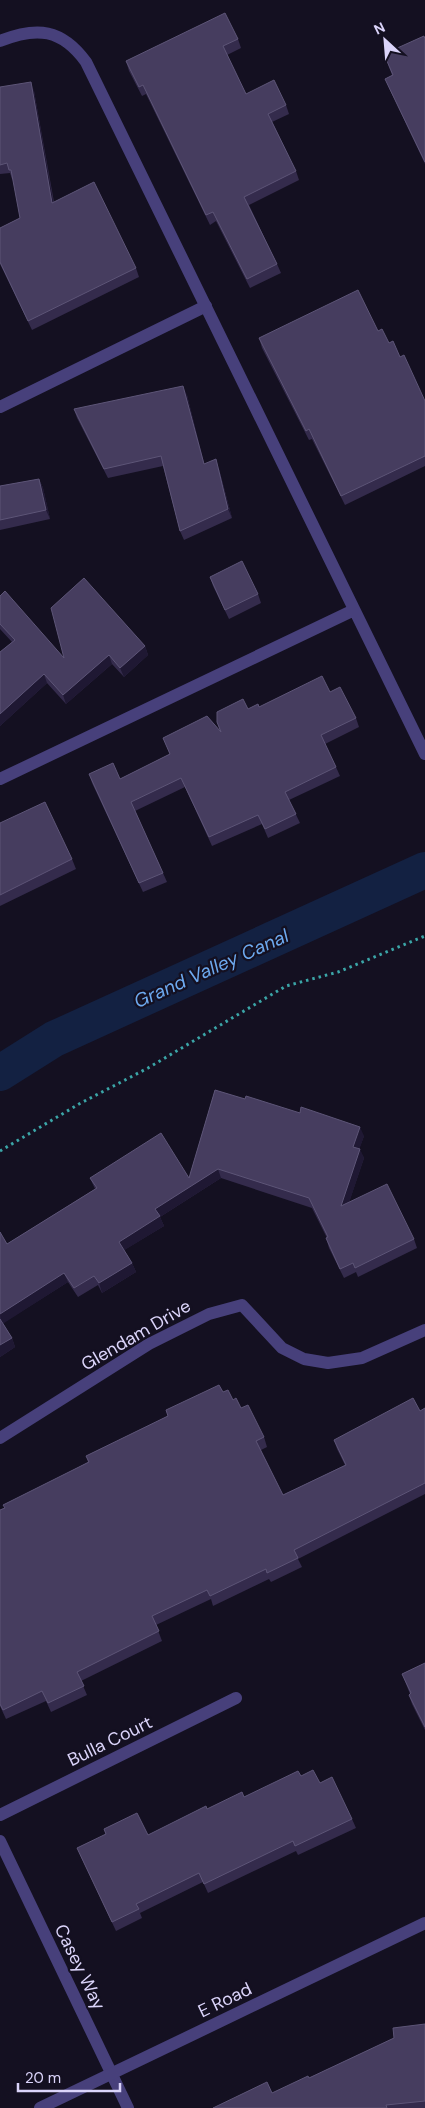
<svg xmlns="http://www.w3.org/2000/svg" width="425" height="2108" font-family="'DM Sans',sans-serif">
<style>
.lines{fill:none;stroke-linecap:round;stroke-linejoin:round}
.canal{stroke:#132142;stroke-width:36}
.path{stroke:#3ba5a7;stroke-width:3;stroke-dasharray:2.5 4;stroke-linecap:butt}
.service{stroke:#47407b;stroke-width:12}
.minor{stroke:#47407b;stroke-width:12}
.tertiary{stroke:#47407b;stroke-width:12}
.wall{fill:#342b4c}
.shaded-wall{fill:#1f1833}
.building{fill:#463d5f;stroke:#5d5577}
.labels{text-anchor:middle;stroke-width:4.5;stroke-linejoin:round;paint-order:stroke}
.street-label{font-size:18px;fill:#dbd4fa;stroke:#141021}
.water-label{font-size:19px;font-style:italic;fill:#6da9ef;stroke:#141021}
</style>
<rect width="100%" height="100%" fill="#141021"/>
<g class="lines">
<path class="canal" d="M0 1073 54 1039 425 870"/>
<path class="path" d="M0 1151 79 1104 148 1068 286 986 338 972 425 936"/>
<path class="service" d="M0 407 206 306"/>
<path class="minor" d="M0 41C37 26 62 29 86 62L425 754
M0 779 354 610
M0 1438 149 1344 209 1314 242 1305 282 1348 304 1359 328 1363 362 1358 425 1330
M0 1815 236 1698
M0 1841 128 2108"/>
<path class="tertiary" d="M40 2108 425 1923"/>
</g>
<path class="wall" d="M238 39 241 48 227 55 246 94 286 105 289 114 272 122 296 171 299 180 249 205 277 264 281 273 250 288 216 221 210 225 146 94 142 96 129 71 126 61Z
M425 39V164L389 88 385 79 392 75 384 54Z
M0 87 34 91 54 202 136 268 139 277 32 330 0 264V228L20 218 13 179H12L10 173 0 174Z
M378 331 389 343 400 357 425 401V466L345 505 312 439 309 440 262 348 259 338Z
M187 395 204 464 219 469 232 518 184 540 180 531 163 466 108 478 77 418 74 409Z
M39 479 43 488 50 519 0 530V486Z
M210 577 258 594 261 603 229 619 213 586Z
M0 596 64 658 145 646 148 655 124 677 112 664 66 704 47 683 0 726V652L12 642 0 629Z
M330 692 356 718 359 727 325 744 336 767 340 776 289 800 300 823 268 838 262 824 212 846 185 787 135 811 163 873 167 882 143 892 92 783 89 774 120 779 170 754 163 738 220 730 217 722 248 709Z
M0 823 72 859 76 869 0 906Z
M215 1090 364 1136 359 1149 364 1158 349 1202 414 1239 417 1248 358 1277 356 1272 344 1278 329 1248 326 1238H327L312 1208 221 1178 160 1217 164 1226 124 1250 132 1263 136 1272 102 1293 98 1285 78 1297 68 1282 3 1323 12 1338 15 1347 0 1357V1232L7 1244 95 1189 90 1178H189Z
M223 1392 233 1400 264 1437 267 1447 261 1450 283 1495 345 1465 337 1449 334 1440 420 1411 425 1408V1494L298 1559 302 1567 271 1582 269 1579 213 1606 211 1599 156 1625 162 1641 81 1681 87 1695 51 1712 46 1701 6 1719 0 1706V1510L88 1462 86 1456 168 1416 166 1410Z
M425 1663V1730L412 1704 409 1695 410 1694 402 1674Z
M301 1776 320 1783 352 1819 356 1828 298 1855 296 1851 208 1893 203 1882 140 1913 142 1918 116 1931 81 1857 77 1848 106 1835 104 1829 148 1835 207 1809 244 1797Z
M425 2024V2108H213L272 2093 309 2078Z"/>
<path class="shaded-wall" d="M31 82 34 91 55 212 52 203Z
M183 386 187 395 207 474 204 464Z
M216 459 219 469 232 518 228 509Z
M39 479 43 488 50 519 46 510Z
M145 646 148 655 124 677 120 668Z
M109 655 112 664 66 704 63 695Z
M44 674 47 683 0 726V714Z
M360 1127 364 1136 357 1156 353 1147Z
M360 1149 364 1158 345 1215 341 1206Z
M218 1169 221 1178 160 1217 164 1226 123 1251 119 1242 155 1209Z
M132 1263 136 1272 102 1293 99 1283Z
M64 1273 68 1282 1 1325 0 1314Z
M12 1338 15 1347 0 1357V1345Z"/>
<path class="building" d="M225 13 238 39 223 46 246 94 274 80 286 105 268 114 296 171 244 197 277 264 247 279 213 212 206 215 143 85 139 87 126 61Z
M424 36 425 39V162L385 79 393 75 384 54Z
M31 82 52 203 94 182 136 268 28 321 0 262V228L20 218 11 170H9L7 163 0 165V87Z
M358 290 378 331 382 329 389 343 393 341 400 357 404 355 425 401V456L341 496 309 429 306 431 259 338Z
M183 386 204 464 216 459 228 509 180 531 161 456 104 469 74 409Z
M39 479 46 510 0 520V486Z
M242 561 258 594 225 610 210 577Z
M84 578 145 646 120 668 109 655 63 695 44 674 0 714V652L15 640 0 624V596L5 591 64 658 51 608Z
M322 676 330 692 340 687 356 718 321 735 336 767 285 792 296 814 265 829 258 815 209 837 181 778 131 802 163 873 139 883 89 774 113 763 120 779 170 754 163 738 207 716 221 732 217 722V712L243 699 248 709 258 704 259 707Z
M45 802 72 859 0 895V823Z
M215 1090 245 1099 246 1096 300 1113 301 1107 360 1127 353 1147 360 1149 341 1206 387 1184 414 1239 355 1268 353 1263 340 1269 326 1238 328 1237 309 1198 218 1169 155 1209 160 1216 119 1242 132 1263 99 1283 94 1276 74 1288 64 1273 0 1314V1232L7 1244 97 1188 90 1178 161 1133 189 1178Z
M0 1319 12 1338 0 1345Z
M219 1385 223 1392 228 1390 233 1400 236 1398 241 1408 248 1405 264 1437 256 1441 283 1495 346 1465 334 1440 413 1398 420 1411 425 1408V1483L294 1550 298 1558 267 1573 266 1569 210 1596 207 1590 152 1616 159 1631 77 1672 84 1686 48 1703 42 1691 3 1710 0 1704V1510L5 1508 3 1505 89 1462 86 1456 168 1416 166 1410Z
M425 1663V1727L409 1695 411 1693 402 1674Z
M313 1770 320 1783 332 1777 352 1819 295 1846 293 1841 204 1884 199 1873 136 1904 139 1909 112 1922 77 1848 106 1834 104 1829 137 1813 148 1835 206 1806 207 1809 242 1792 244 1797 298 1771 301 1776Z
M425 2024V2101L386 2105 387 2108H213L267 2082 272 2093 308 2076 309 2078 394 2038 393 2028Z"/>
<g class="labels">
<g class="street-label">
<text transform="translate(136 1335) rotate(-30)" y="6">Glendam Drive</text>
<text transform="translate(110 1741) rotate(-26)" y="6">Bulla Court</text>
<text transform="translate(80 1967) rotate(64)" y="6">Casey Way</text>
<text transform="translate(225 2000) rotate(-26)" y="6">E Road</text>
</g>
<g class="water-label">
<text transform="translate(211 968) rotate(-24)" y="7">Grand Valley Canal</text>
</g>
</g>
<g transform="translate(385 40) rotate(334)" stroke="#141021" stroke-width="4" paint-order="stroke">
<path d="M0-4L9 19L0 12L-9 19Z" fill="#dbd4fa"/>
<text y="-8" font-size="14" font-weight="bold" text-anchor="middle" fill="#dbd4fa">N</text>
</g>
<path d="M18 2083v8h102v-8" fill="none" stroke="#dbd4fa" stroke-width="2.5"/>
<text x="25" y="2083" font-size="15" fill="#dbd4fa" stroke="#141021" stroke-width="4" paint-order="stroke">20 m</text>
</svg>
